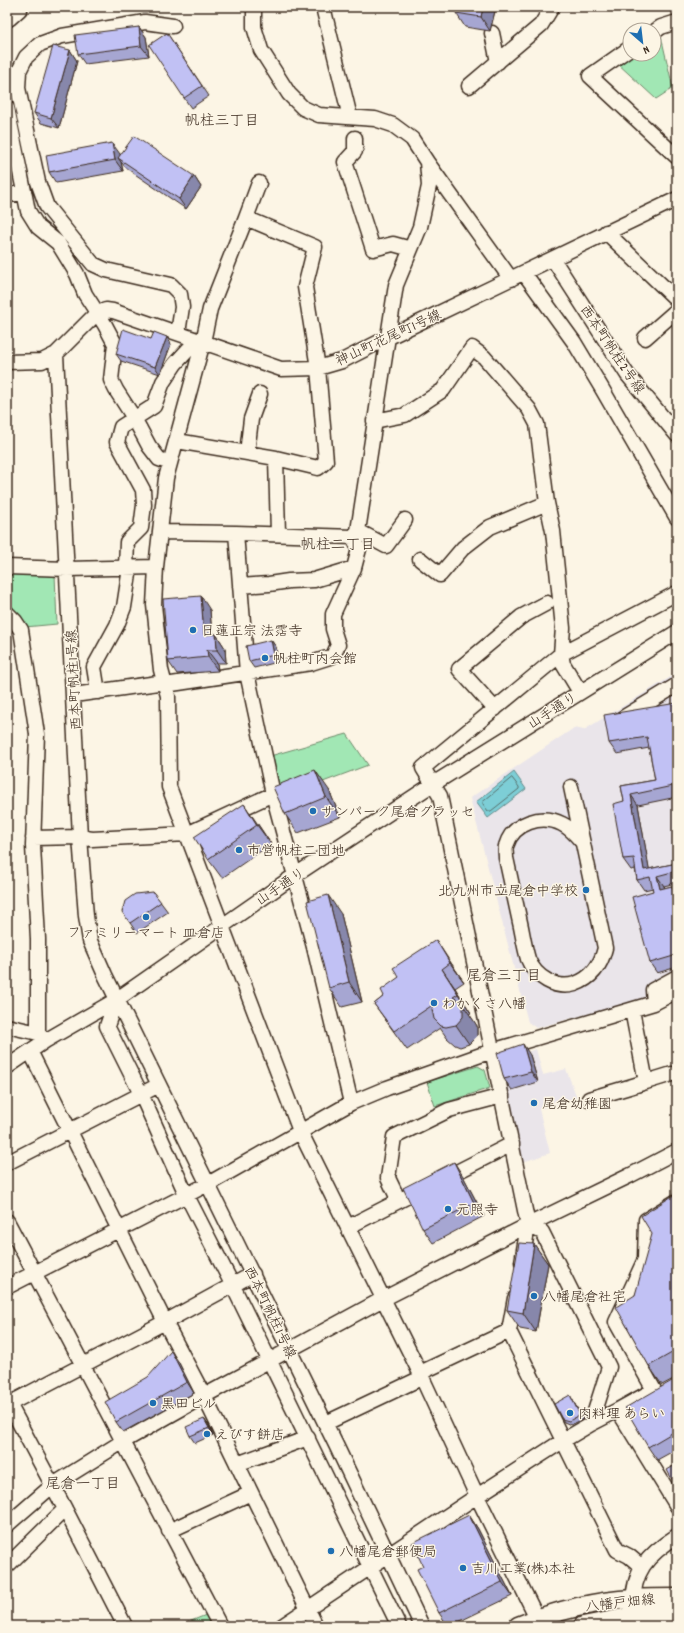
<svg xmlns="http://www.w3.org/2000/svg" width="684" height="1633" font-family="Dekko,'Klee One',sans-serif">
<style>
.built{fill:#eae5ea}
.green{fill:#a1e7b4;stroke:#6e8869}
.water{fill:#7dced6;stroke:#638c8c}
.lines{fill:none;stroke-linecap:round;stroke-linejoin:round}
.shore{stroke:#556c68;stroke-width:1}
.minor-casing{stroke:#3b2a1e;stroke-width:17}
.major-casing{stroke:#3b2a1e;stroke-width:21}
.highway-casing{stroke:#3b2a1e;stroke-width:24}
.minor{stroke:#fcf5e5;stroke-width:14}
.major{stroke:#fcf5e5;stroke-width:18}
.highway{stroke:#fcf5e5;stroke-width:21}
.wall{fill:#a6a6d2;stroke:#3b2a1e}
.shaded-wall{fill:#8787ab;stroke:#3b2a1e}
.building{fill:#c1c1f4;stroke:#3b2a1e}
.poi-dot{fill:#1f6fb2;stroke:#fcf5e5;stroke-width:1.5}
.labels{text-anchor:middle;stroke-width:3;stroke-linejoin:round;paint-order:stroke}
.street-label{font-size:14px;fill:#3b2a1e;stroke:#fcf5e5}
.poi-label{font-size:14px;fill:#3b2a1e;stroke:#fcf5e5;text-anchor:start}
.neighbourhood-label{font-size:15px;fill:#3b2a1e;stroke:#fcf5e5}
</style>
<rect width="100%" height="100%" fill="#fcf5e5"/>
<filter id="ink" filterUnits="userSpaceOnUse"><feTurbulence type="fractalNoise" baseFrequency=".025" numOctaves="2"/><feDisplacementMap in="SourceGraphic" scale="8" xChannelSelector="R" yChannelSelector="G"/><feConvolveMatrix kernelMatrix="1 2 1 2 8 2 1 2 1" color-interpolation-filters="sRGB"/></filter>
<g filter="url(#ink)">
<path class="built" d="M677 673V983L646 998 536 1028 528 1022 470 798 574 728 584 730Z
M536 1049 543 1075 566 1069 577 1098 539 1109 550 1153 523 1162 500 1060Z"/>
<path class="green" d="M660 32 673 88 656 99 616 62 630 54H654V36Z
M7 574H55L57 624 25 627 7 607Z
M347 734 368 765 278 799 270 756Z
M478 1066 485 1070 490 1088 435 1106 427 1082Z
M206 1615 213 1626H171L186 1623Z"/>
<path class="water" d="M514 772 526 789 488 818 476 802Z"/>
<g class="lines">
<path class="shore" d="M512 778 519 787V789L491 811H488L483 804V802Z"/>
<defs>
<path id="minor" d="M323 7 350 117
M173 26 145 22 62 36 40 44 26 57 19 71 18 88 38 182 47 207 93 264 106 270 171 285 180 294 182 307 178 333
M654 32 661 27 677 22
M492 33 498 62
M630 48 590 76 677 157
M469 86 541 25 552 7
M7 108 28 211 38 227 58 243 77 274 85 294 105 325 115 344 111 380 116 390 134 418 149 446 159 459 170 463
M355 138V151L345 162 373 249 393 244 411 249
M427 162 511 279
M7 195 24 193
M246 218 210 309 203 342 166 478 156 567 154 605 161 670 168 696 169 787 300 1131 420 1373 477 1496 537 1618
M606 232 677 300
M553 259 627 374 677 435
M524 273 574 342 601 387 677 518
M645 338 677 310
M56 354 80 837 86 916 90 941 105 975 336 1445 422 1626
M7 362 42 361 56 354 97 313 106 310 113 311 281 369 318 368 342 361 389 337 677 199
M374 421 405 415 443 390 472 348 484 357 529 409 537 424 547 503 553 531 563 628 561 654 563 664 580 692
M177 441 276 458 318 468 326 461 318 368 305 287 315 247 246 218 259 183
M247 453 251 419 260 394
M276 458 278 534
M358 531 386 546 405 520
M160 532 236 533 353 537 358 531 396 285 420 227 429 186 427 162 412 139 393 125 375 119 319 115 303 108 289 94 261 50 254 27V7
M236 533 247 673 273 794 314 947 351 1103
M420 559 440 575 463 548 490 527 547 503
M7 567 67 569 156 567
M126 568 127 542 141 528 144 505 143 490 117 442 121 427 154 406 163 382 175 364 197 340
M240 586 269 584 289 581 314 580 354 568
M7 613 15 621 21 630 37 734 33 846 38 939V1033L45 1041
M165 685 311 663 333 656 338 645 333 629V614L354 568 359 549 353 537
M98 692 94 667 117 625 124 607 130 568
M74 695 165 682
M495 709 459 669 521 617 547 603
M623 718 621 719 677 685
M571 787 605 948C601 965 592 978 575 984 556 990 535 977 528 959 525 949 523 937 521 927 516 904 511 881 506 858 506 854 505 849 506 846 513 822 542 814 562 824 571 828 577 836 583 843
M33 838 80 837 92 839 187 834 273 794
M116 1000 107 1026 141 1094 186 1194 233 1286 399 1626
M654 1003 653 990 677 977
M7 1026 38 1033
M30 1051 165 1322 204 1396 316 1626
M7 1067 45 1041 116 1000 294 876 433 784 677 632
M646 1082 672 1074
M589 1099 646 1082 632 1010
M7 1163 159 1085
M443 1179 512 1144
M399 1201 388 1178 394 1137 449 1110 502 1096
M677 1201 646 1220 645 1259 616 1322 654 1390 618 1410 677 1506
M7 1221 220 1626
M348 1227 424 1188
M522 1262 528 1225 440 796 423 768 561 654 677 593
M7 1287 208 1184 351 1103 387 1088 492 1051 654 1003 677 991
M515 1298 509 1331 617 1550 629 1556 642 1567
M420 1373 509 1331
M7 1400 65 1509 125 1626
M7 1405 165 1322 253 1274
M326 1423 421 1378
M591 1424 618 1410
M237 1464 308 1438
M7 1525 53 1485 122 1442 204 1396 383 1299 528 1225 629 1176 677 1151
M169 1531 251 1493
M7 1566 65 1509
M633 1608C632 1572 647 1555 677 1536
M282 1626 477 1496 564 1440 591 1424 609 1367 542 1232 528 1225"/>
<path id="major" d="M518 1626C555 1611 595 1601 634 1599 648 1598 663 1598 677 1598
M583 1626 634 1616 677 1615"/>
<path id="highway" d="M7 16 17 7"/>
</defs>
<use href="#minor" class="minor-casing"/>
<use href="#major" class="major-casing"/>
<use href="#highway" class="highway-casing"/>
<use href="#minor" class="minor"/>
<use href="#major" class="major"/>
<use href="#highway" class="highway"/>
</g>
<path class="wall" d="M496 7 490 31 465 27 456 13Z
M139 27 146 37 149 56 85 64 78 54Z
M167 33 209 96 191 108 184 98Z
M70 50 77 61 59 128 41 123 34 113Z
M120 154V156L194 176 201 187 186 209 126 168 121 162 123 171 56 183 49 172Z
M151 339 171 344 160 374 121 361 116 354Z
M210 610 212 635 216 634 225 648 226 663H217L218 671 177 674 168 661Z
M271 640 276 647 278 662 254 668 249 661Z
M677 703V797L638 805 649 869 677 863 675 883 664 886 665 888 672 886 677 893V967L657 973 650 963 653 891V888L644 890 637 880 635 869 631 870 623 859 624 801 621 786 655 780 649 748 617 754 609 743Z
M329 790 340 817 298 833 285 814Z
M257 823 271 844 222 878 208 859Z
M153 892 168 912 137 933 130 923Z
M341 914 362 1002 342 1007 329 988Z
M449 960 464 982 455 988 471 1013 469 1014 477 1026V1036L469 1044 460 1047 455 1045 447 1038 440 1028 407 1050 374 1004 384 996 399 977Z
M530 1055 538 1082 512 1090 504 1079Z
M463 1176 484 1216 433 1243 423 1229Z
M677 1193V1377L662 1385 649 1366 635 1295Z
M534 1244 548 1264 536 1332 520 1329 507 1310Z
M178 1361 194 1393 123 1432 116 1422Z
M677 1378V1449L657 1460 648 1447Z
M572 1399 583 1419 571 1425 564 1422 562 1419Z
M204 1419 209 1426 213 1435 195 1443 190 1436Z
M469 1515 478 1529 512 1596 450 1626H448L439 1613 423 1566Z"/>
<path class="shaded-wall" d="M483 7H496L490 31 481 17Z
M139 27 146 37 149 56 141 46Z
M70 50 77 61 59 128 51 118Z
M112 143 120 154 121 160 118 158 121 162 123 171 115 160Z
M194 176 201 187 186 209 179 199Z
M167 337 171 344 160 374 155 367Z
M201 596 210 610 213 649 204 635Z
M216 634 225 648 226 663 217 650Z
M271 640 276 647 278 662 274 655Z
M207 650 217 663 218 671 208 657Z
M315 770 329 790 340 817 326 797Z
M631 795 638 805 651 879 644 870Z
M244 804 257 823 271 844 257 825Z
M657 876 664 886 668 899 660 889Z
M672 886 677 893V905Z
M328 895 341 914 362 1002 349 982Z
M436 940 449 960 464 982 450 963Z
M442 969 455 988 471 1013 458 994Z
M461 1002 474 1021 477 1026V1036L469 1044 456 1025Z
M523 1044 530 1055 538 1082 531 1072Z
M454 1162 463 1176 484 1216 474 1203Z
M534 1244 548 1264 536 1332 523 1313Z
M171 1351 178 1361 194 1393 187 1382Z
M570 1395 572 1399 583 1419 580 1415Z
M204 1419 209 1426 213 1435 209 1428Z
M469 1515 478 1529 512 1596 502 1582Z"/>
<path class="building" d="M457 7H483L481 17 456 13Z
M139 27 141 46 78 54 75 35Z
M167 33 202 86 184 98 149 45Z
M53 46 70 50 51 118 34 113Z
M134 136 194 176 179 199 118 158Z
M112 143 115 160 49 172 46 155Z
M123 329 151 339 154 332 167 337 155 367 116 354Z
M201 596 204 635 216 634 217 650H207L208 657 168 661 163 599Z
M271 640 274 655 249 661 246 646Z
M677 703V785L631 795 644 870 677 863V890L672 872 657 876 660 889 672 886 677 905V955L650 963 632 897 653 891 650 877 637 880 634 858 623 859 613 804 624 801 621 786 655 780 647 737 609 743 604 715Z
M315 770 326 797 285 814 273 787Z
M244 804 257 825 208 859 194 837Z
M153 892 161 902 130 923 122 912 125 901 135 894Z
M328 895 349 982 329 988 307 901Z
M436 940 450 963 442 969 458 994 453 997 461 1002 463 1007V1017L456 1025 446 1027 441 1026 434 1019 432 1009 434 1004 394 1031 374 1004 384 996 381 990 399 977 393 968Z
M523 1044 531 1072 504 1079 497 1053Z
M454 1162 474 1203 423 1229 403 1188Z
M677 1193V1350L649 1366 616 1307 635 1295 652 1234 641 1216Z
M519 1243 534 1244 523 1313 507 1310Z
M171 1351 187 1382 116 1422 105 1402 148 1377Z
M677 1378V1430L648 1447 625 1408Z
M570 1395 580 1415 569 1421 562 1419 554 1404Z
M204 1419 209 1428 190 1436 186 1427Z
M677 1464V1489L667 1470Z
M469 1515 502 1582 439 1613 417 1569 423 1566 412 1543Z"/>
</g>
<g class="poi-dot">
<circle cx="193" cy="630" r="4"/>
<circle cx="265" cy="658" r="4"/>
<circle cx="313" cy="811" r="4"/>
<circle cx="239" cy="850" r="4"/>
<circle cx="586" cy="890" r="4"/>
<circle cx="146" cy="917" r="4"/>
<circle cx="434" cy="1003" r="4"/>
<circle cx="534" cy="1103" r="4"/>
<circle cx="448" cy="1209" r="4"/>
<circle cx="534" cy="1296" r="4"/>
<circle cx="153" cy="1403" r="4"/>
<circle cx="570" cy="1413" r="4"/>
<circle cx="207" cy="1434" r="4"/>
<circle cx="331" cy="1551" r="4"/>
<circle cx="463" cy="1568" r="4"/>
</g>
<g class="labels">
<g class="street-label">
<text transform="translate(388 337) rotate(-25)" y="5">神山町花尾町1号線</text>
<text transform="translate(613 349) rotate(56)" y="5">西本町帆柱2号線</text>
<text transform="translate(73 680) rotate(-93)" y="5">西本町帆柱1号線</text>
<text transform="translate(552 710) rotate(-32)" y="5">山手通り</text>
<text transform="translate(280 886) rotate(-34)" y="5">山手通り</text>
<text transform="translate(271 1312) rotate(64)" y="5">西本町帆柱1号線</text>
<text transform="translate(620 1602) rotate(-6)" y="5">八幡戸畑線</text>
</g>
<g class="poi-label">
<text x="201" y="635">日蓮正宗 法霑寺</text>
<text x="273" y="663">帆柱町内会館</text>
<text x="321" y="816">サンパーク尾倉グラッセ</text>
<text x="247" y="855">市営帆柱二団地</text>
<text x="578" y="895" text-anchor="end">北九州市立尾倉中学校</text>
<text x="146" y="937" text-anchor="middle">ファミリーマート 皿倉店</text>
<text x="442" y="1008">わかくさ八幡</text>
<text x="542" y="1108">尾倉幼稚園</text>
<text x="456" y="1214">元照寺</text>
<text x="542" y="1301">八幡尾倉社宅</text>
<text x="161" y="1408">黒田ビル</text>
<text x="578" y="1418">肉料理 あらい</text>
<text x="215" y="1439">えびす餅店</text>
<text x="339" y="1556">八幡尾倉郵便局</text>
<text x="471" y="1573">吉川工業(株)本社</text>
</g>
<g class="neighbourhood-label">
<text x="222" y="125">帆柱三丁目</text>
<text x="338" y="549">帆柱二丁目</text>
<text x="504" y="980">尾倉三丁目</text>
<text x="83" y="1488">尾倉一丁目</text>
</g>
</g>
<rect width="684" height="1633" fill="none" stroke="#fcf5e5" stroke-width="24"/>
<rect x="12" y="12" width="660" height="1609" fill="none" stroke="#3b2a1e" stroke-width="1.5" filter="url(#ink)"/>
<g transform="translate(642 42) rotate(152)"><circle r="19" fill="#fcf5e5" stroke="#afa495"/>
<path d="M0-3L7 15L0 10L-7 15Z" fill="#1f6fb2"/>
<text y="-6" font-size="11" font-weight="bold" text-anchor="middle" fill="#3b2a1e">N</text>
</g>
</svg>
